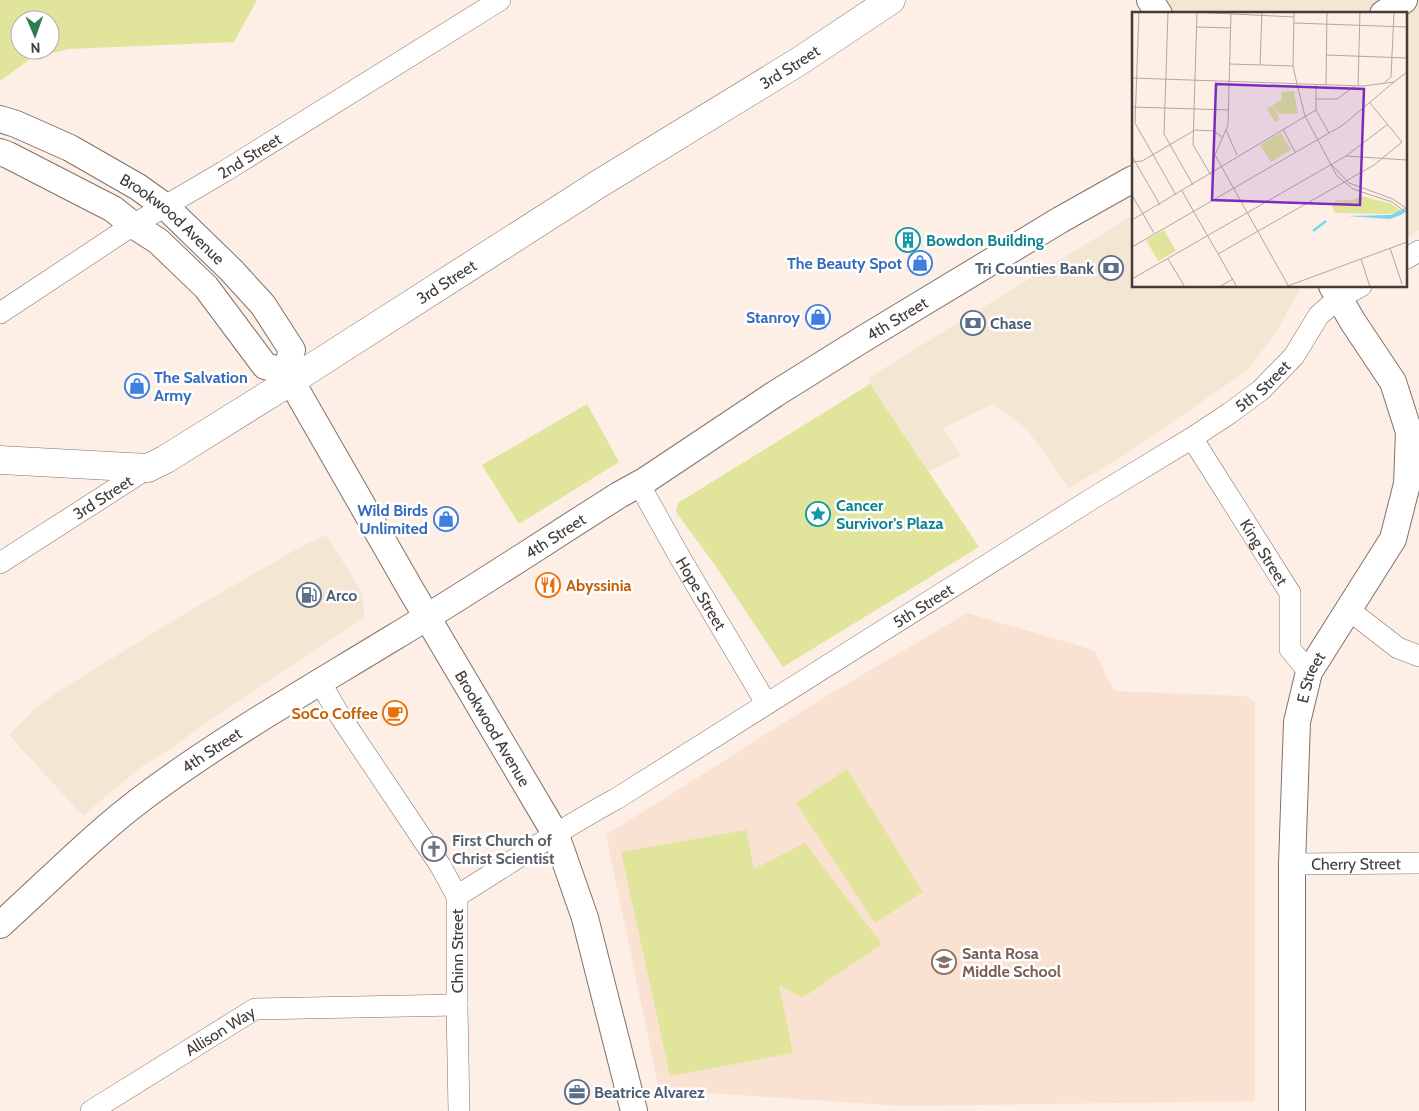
<svg xmlns="http://www.w3.org/2000/svg" width="1419" height="1111" font-family="Cabin,sans-serif">
<style>
.commercial{fill:#f3e6d2}
.built{fill:#fae2d2}
.green{fill:#e0e59b;fill-rule:evenodd}
.lines{fill:none;stroke-linecap:round;stroke-linejoin:round}
.minor-casing{stroke:#817268;stroke-width:22}
.tertiary-casing{stroke:#817268;stroke-width:28}
.secondary-casing{stroke:#817268;stroke-width:29}
.minor{stroke:#fff;stroke-width:21}
.tertiary{stroke:#fff;stroke-width:26}
.secondary{stroke:#fff;stroke-width:28}
.labels{text-anchor:middle;stroke-width:5;stroke-linejoin:round;paint-order:stroke}
.street-label{font-size:16px;fill:#423b37;stroke:#fff}
.culture-label{font-size:16px;font-weight:bold;fill:#0d838f;stroke:#fff;text-anchor:start}
.shop-label{font-size:16px;font-weight:bold;fill:#366cbe;stroke:#fff;text-anchor:end}
.service-label{font-size:16px;font-weight:bold;fill:#4e5e75;stroke:#fff;text-anchor:start}
.food-label{font-size:16px;font-weight:bold;fill:#c56008;stroke:#fff;text-anchor:start}
.worship-label{font-size:16px;font-weight:bold;fill:#5b616d;stroke:#fff;text-anchor:start}
.education-label{font-size:16px;font-weight:bold;fill:#785e54;stroke:#fff;text-anchor:start}
.inset-river{fill:none;stroke:#74d8ee;stroke-width:2.5}
.inset-road{fill:none;stroke:#b2a7a0;stroke-width:1}
.view{fill:#7b2cbf;fill-opacity:0.15;stroke:#7b2cbf;stroke-width:2.5}
.inset-edge{fill:none;stroke:#423b37;stroke-width:2.5}
</style>
<rect width="100%" height="100%" fill="#fdefe6"/>
<path class="commercial" d="M1166 0H1419V230L1405 239V14H1174Z
M1133 215V286H1302L1273 337 1246 371 1126 454 1069 488 1026 428 993 404 943 428 961 456 929 471 870 384V377Z
M326 535 361 591 365 617 211 719 173 747 137 770 83 816 9 735 33 710 62 689 186 613 302 546Z"/>
<path class="built" d="M967 613 1094 650 1114 691 1245 696 1255 701V1101L904 1106 659 1090 606 835 828 695Z"/>
<path class="green" d="M0 0H257L234 42 68 49 30 59 0 81ZM20 20H50V50H20Z
M870 384 979 547 783 667 717 568 676 512 678 503Z
M587 404 619 462 519 524 482 465Z
M847 769 923 892 875 923 796 803Z
M746 830 754 869 805 843 882 944 802 998 779 985 793 1053 670 1076 621 852Z"/>
<g class="lines">
<defs>
<g id="minor">
<path d="M1405 259 1419 251"/>
<path id="s1" d="M0 313 133 225 225 171 500 0"/>
<path id="s2" d="M1192 438 1290 593V649L1309 672"/>
<path id="s3" d="M639 484 678 554 766 703"/>
<path id="s4" d="M0 563 148 468"/>
<path d="M1349 610 1398 648 1419 656"/>
<path d="M319 681 340 716 440 865 457 896V1005L459 1111"/>
<path id="s5" d="M1292 864 1419 863"/>
<path id="s6" d="M457 896C510 863 562 828 616 799L1090 500 1192 438 1230 413 1261 390 1294 356 1319 315 1339 298 1361 286"/>
<path id="s7" d="M91 1111 255 1009 457 1005"/>
</g>
<g id="tertiary">
<path d="M1150 0 1159 14"/>
<path d="M1383 14 1404 0"/>
<path id="s8" d="M0 119 16 124 70 148 138 187 166 207 231 270 263 305 292 350 286 372 411 590 556 835 585 918 634 1111"/>
<path d="M0 152 8 155 113 209 133 225 158 241 206 287 265 366 286 372"/>
<path id="s9" d="M0 925C49 881 95 833 148 794 225 737 309 689 391 639 468 593 543 543 619 495L646 480 775 394 863 339 1060 220 1133 179"/>
<path id="s10" d="M1292 1111V864L1297 722 1309 672 1393 539 1407 484 1409 432 1393 382 1353 322 1332 286"/>
</g>
<g id="secondary">
<path id="s11" d="M0 460 148 468 166 459 291 381 597 185 798 62 891 0"/>
</g>
</defs>
<use href="#minor" class="minor-casing"/>
<use href="#tertiary" class="tertiary-casing"/>
<use href="#secondary" class="secondary-casing"/>
<use href="#minor" class="minor"/>
<use href="#tertiary" class="tertiary"/>
<use href="#secondary" class="secondary"/>
</g>
<defs>
<symbol id="building-ring" viewBox="-11 -11 22 22"><circle r="9.5" fill="#fff" stroke="#0f9aa8" stroke-width="1.5"/><path d="M-4-6H4V6H1V3H-1V6H-4ZM-2.5-4.3h1.7v1.8h-1.7ZM.8-4.3h1.7v1.8H.8ZM-2.5-1h1.7V.8h-1.7ZM.8-1h1.7V.8H.8Z" fill="#0f9aa8"/></symbol>
<symbol id="shop-ring" viewBox="-11 -11 22 22"><circle r="9.5" fill="#fff" stroke="#3f7fe0" stroke-width="1.5"/><path d="M-5-2.5h2.3a2.7 3.5 0 0 1 5.4 0H5L5.5 6h-11ZM-1.5-2.5h3a1.5 2.3 0 0 0-3 0Z" fill="#3f7fe0"/></symbol>
<symbol id="bank-ring" viewBox="-11 -11 22 22"><circle r="9.5" fill="#fff" stroke="#5c6f8a" stroke-width="1.5"/><path d="M-6-4H6V4H-6ZM0-2.3a2.3 2.3 0 1 0 0 4.6a2.3 2.3 0 1 0 0-4.6Z" fill="#5c6f8a"/></symbol>
<symbol id="sight-ring" viewBox="-11 -11 22 22"><circle r="9.5" fill="#fff" stroke="#0f9aa8" stroke-width="1.5"/><path d="M0-6L1.8-2.2L6-1.7L2.9 1.2L3.7 5.4L0 3.3L-3.7 5.4L-2.9 1.2L-6-1.7L-1.8-2.2Z" fill="#0f9aa8"/></symbol>
<symbol id="restaurant-ring" viewBox="-11 -11 22 22"><circle r="9.5" fill="#fff" stroke="#e8710a" stroke-width="1.5"/><path d="M-5-6h1v4h1v-4h1v4h1v-4h1v5L-1.5 .5V6h-2V.5L-5-1ZM5-6V6H3V1.5H1.5Q1.5-4 5-6Z" fill="#e8710a"/></symbol>
<symbol id="fuel-ring" viewBox="-11 -11 22 22"><circle r="9.5" fill="#fff" stroke="#5c6f8a" stroke-width="1.5"/><path d="M-5.5-6h7V0h2V4h1.3V-2.5L3-4.5l.8-.8L6-3V5H2.5V1h-1V6h-7ZM-4.2-4.7v3.2H.2V-4.7Z" fill="#5c6f8a"/></symbol>
<symbol id="cafe-ring" viewBox="-11 -11 22 22"><circle r="9.5" fill="#fff" stroke="#e8710a" stroke-width="1.5"/><path d="M-5.5-4.5H6V0H3Q3 3.5 0 3.5H-2.5Q-5.5 3.5-5.5 0ZM3-3.2v2h1.7v-2ZM-6 4.5H4V6H-6Z" fill="#e8710a"/></symbol>
<symbol id="church-ring" viewBox="-11 -11 22 22"><circle r="9.5" fill="#fff" stroke="#6b7280" stroke-width="1.5"/><path d="M-1.2-6h2.4v3.5h3.3v2.4h-3.3V6h-2.4V-.1h-3.3v-2.4h3.3Z" fill="#6b7280"/></symbol>
<symbol id="school-ring" viewBox="-11 -11 22 22"><circle r="9.5" fill="#fff" stroke="#8d6e63" stroke-width="1.5"/><path d="M0-5L7-2L0 1L-7-2ZM-4 1L0 2.5L4 1V4Q0 6-4 4Z" fill="#8d6e63"/></symbol>
<symbol id="office-ring" viewBox="-11 -11 22 22"><circle r="9.5" fill="#fff" stroke="#5c6f8a" stroke-width="1.5"/><path d="M-6-3h4V-5.5h4V-3h4V5H-6ZM-1-4.5V-3h2v-1.5ZM-6 0V1H6V0Z" fill="#5c6f8a"/></symbol>
</defs>
<g fill-rule="evenodd">
<use href="#building-ring" x="894" y="226" width="28" height="28"/>
<use href="#shop-ring" x="906" y="249" width="28" height="28"/>
<use href="#bank-ring" x="1097" y="254" width="28" height="28"/>
<use href="#shop-ring" x="804" y="303" width="28" height="28"/>
<use href="#bank-ring" x="959" y="309" width="28" height="28"/>
<use href="#shop-ring" x="123" y="372" width="28" height="28"/>
<use href="#sight-ring" x="804" y="500" width="28" height="28"/>
<use href="#shop-ring" x="432" y="505" width="28" height="28"/>
<use href="#restaurant-ring" x="534" y="571" width="28" height="28"/>
<use href="#fuel-ring" x="295" y="581" width="28" height="28"/>
<use href="#cafe-ring" x="381" y="699" width="28" height="28"/>
<use href="#church-ring" x="420" y="835" width="28" height="28"/>
<use href="#school-ring" x="930" y="948" width="28" height="28"/>
<use href="#office-ring" x="563" y="1078" width="28" height="28"/>
</g>
<g class="labels">
<g class="street-label">
<text dy="6" stroke="none"><textPath href="#s11" startOffset="905">3rd Street</textPath></text>
<text dy="6" stroke="none"><textPath href="#s1" startOffset="295">2nd Street</textPath></text>
<text dy="6" stroke="none"><textPath href="#s8" startOffset="201">Brookwood Avenue</textPath></text>
<text dy="6" stroke="none"><textPath href="#s11" startOffset="500">3rd Street</textPath></text>
<text dy="6" stroke="none"><textPath href="#s9" startOffset="1085">4th Street</textPath></text>
<text dy="6" stroke="none"><textPath href="#s6" startOffset="954">5th Street</textPath></text>
<text dy="6" stroke="none"><textPath href="#s4" startOffset="122">3rd Street</textPath></text>
<text dy="6" stroke="none"><textPath href="#s9" startOffset="680">4th Street</textPath></text>
<text dy="6" stroke="none"><textPath href="#s2" startOffset="135">King Street</textPath></text>
<text dy="6" stroke="none"><textPath href="#s3" startOffset="126">Hope Street</textPath></text>
<text dy="6" stroke="none"><textPath href="#s6" startOffset="549">5th Street</textPath></text>
<text dy="6" stroke="none"><textPath href="#s10" startOffset="436">E Street</textPath></text>
<text dy="6" stroke="none"><textPath href="#s8" startOffset="815">Brookwood Avenue</textPath></text>
<text dy="6" stroke="none"><textPath href="#s9" startOffset="275">4th Street</textPath></text>
<text dy="6" stroke="none"><textPath href="#s5" startOffset="64">Cherry Street</textPath></text>
<text transform="translate(457 951) rotate(-90)" y="6">Chinn Street</text>
<text dy="6" stroke="none"><textPath href="#s7" startOffset="152">Allison Way</textPath></text>
</g>
<g class="culture-label">
<text x="926" y="246">Bowdon Building</text>
<text x="836" y="511">Cancer<tspan x="836" dy="18">Survivor's Plaza</tspan></text>
</g>
<g class="shop-label">
<text x="902" y="269">The Beauty Spot</text>
<text x="800" y="323">Stanroy</text>
<text x="154" y="383" text-anchor="start">The Salvation<tspan x="154" dy="18">Army</tspan></text>
<text x="428" y="516">Wild Birds<tspan x="428" dy="18">Unlimited</tspan></text>
</g>
<g class="service-label">
<text x="1094" y="274" text-anchor="end">Tri Counties Bank</text>
<text x="990" y="329">Chase</text>
<text x="326" y="601">Arco</text>
<text x="594" y="1098">Beatrice Alvarez</text>
</g>
<g class="food-label">
<text x="566" y="591">Abyssinia</text>
<text x="378" y="719" text-anchor="end">SoCo Coffee</text>
</g>
<g class="worship-label">
<text x="452" y="846">First Church of<tspan x="452" dy="18">Christ Scientist</tspan></text>
</g>
<g class="education-label">
<text x="962" y="959">Santa Rosa<tspan x="962" dy="18">Middle School</tspan></text>
</g>
</g>
<g transform="translate(1132 12)">
<rect width="275" height="275" fill="#fdefe6"/>
<path d="M162 79 166 102H147L141 94 148 107 143 110 135 97 150 87 149 80ZM149 121 159 138 139 150 128 133ZM230 184 260 192 269 199 256 202 203 201 200 194 204 188H221ZM32 218 44 239 26 249 14 228Z" fill="#e0e59b"/>
<path d="M275 195 271 202 258 207 215 204 259 203Z" fill="#74d8ee"/>
<path class="inset-river" d="M181 219 194 209"/>
<path class="inset-road" d="M7 0 3 111 44 183M36 0 32 122 61 173M61 0 162 5M65 0 61 133 79 163M99 0 96 113 83 143 157 275M162 0 161 54 165 72M162 11 275 15M65 15 99 16M194 43 275 46M98 52 161 54M128 53 130 0M0 66 231 74 262 70 275 60M253 70 259 65 262 0M165 72 173 104 205 164 221 177 260 190 275 201M184 73V98L197 121M194 73 195 0M226 74 228 0M184 87H205L223 74M0 95 97 98M151 117 163 140M94 118 105 143M0 144 28 193M214 144 256 112M0 150 10 149 63 118 82 119 90 125M200 153 217 171 261 187 275 197M50 179 105 275M0 183 22 221M0 208 184 98M0 235 211 113 262 70M258 236 270 272M86 242 242 153 270 130 238 91M36 247 53 275M229 247 238 275M0 267 214 144 275 148M87 275 101 267M153 275 275 230"/>
<path class="view" d="M84 72 232 77 228 193 80 188Z"/>
<rect width="275" height="275" class="inset-edge"/>
</g>
<g transform="translate(35 35) rotate(178)"><circle r="24" fill="#ffffff" stroke="#b3b1af"/>
<path d="M0-4L9 19L0 12L-9 19Z" fill="#2c7d4e"/>
<text y="-8" font-size="14" font-weight="bold" text-anchor="middle" fill="#423b37">N</text>
</g>
</svg>
